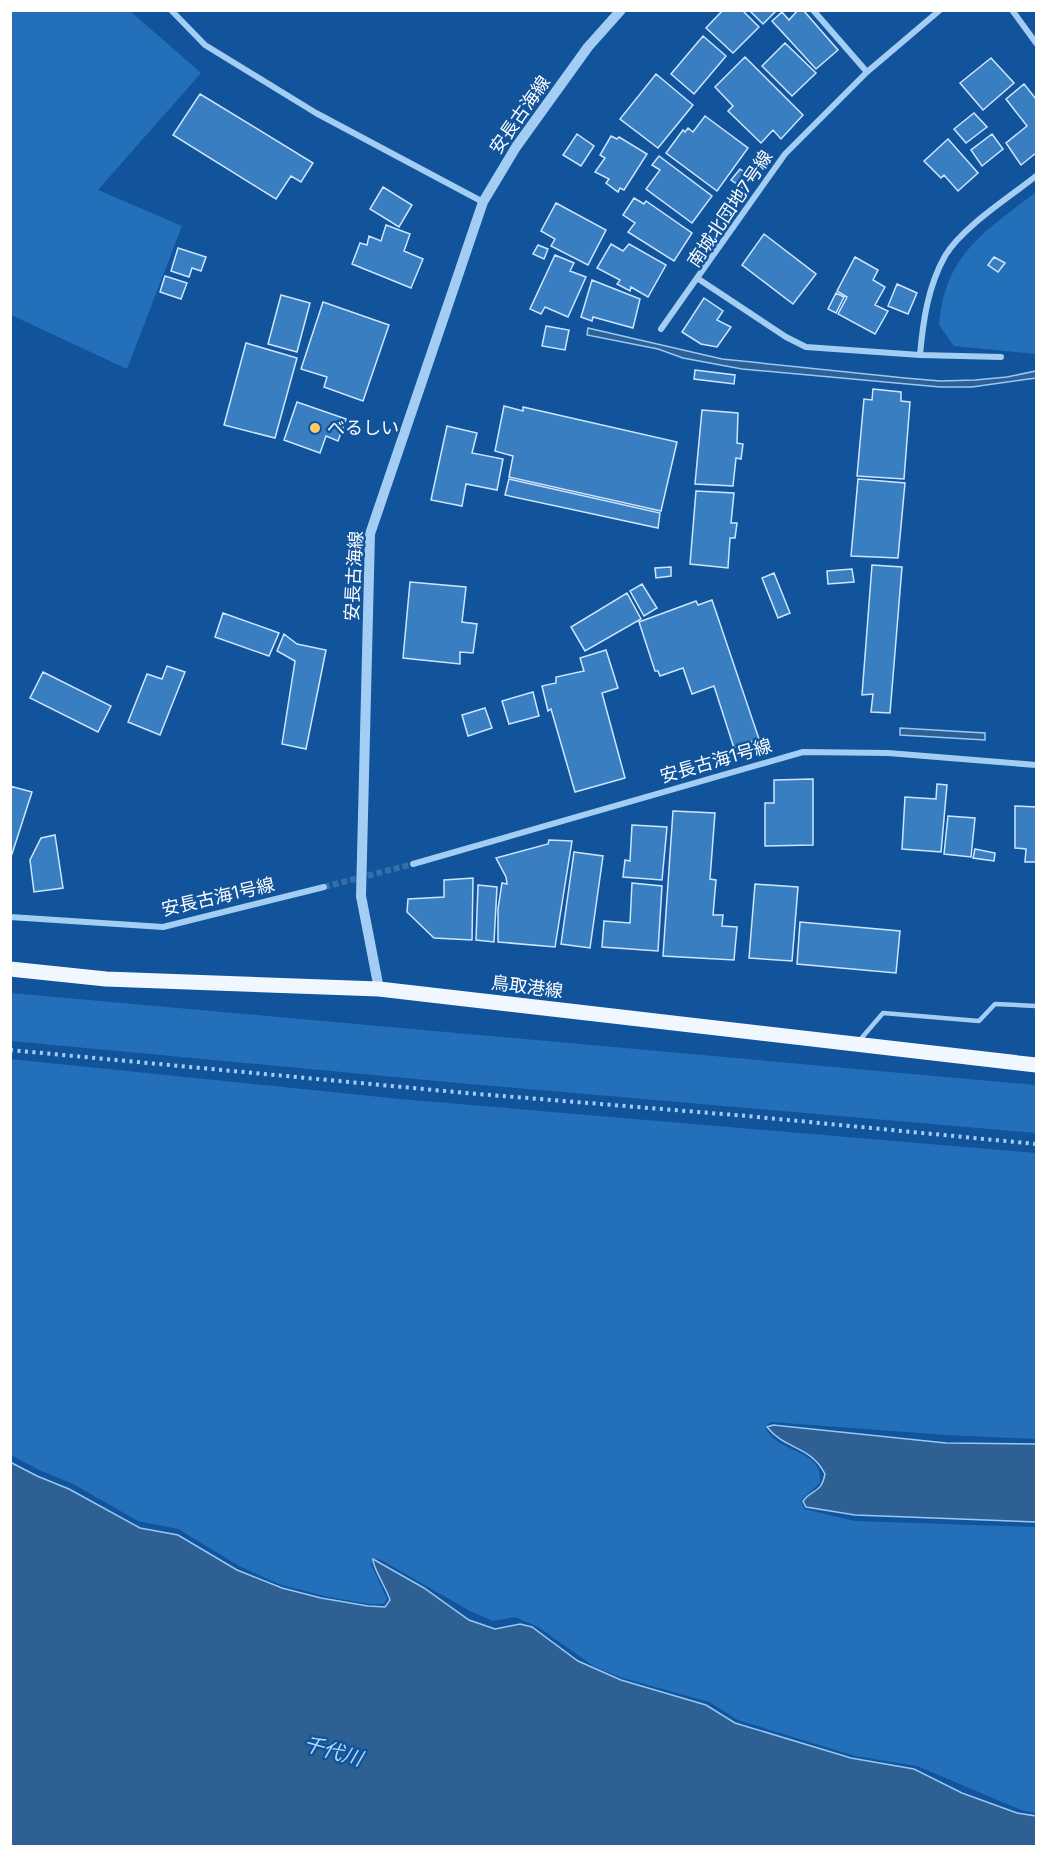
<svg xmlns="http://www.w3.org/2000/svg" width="1047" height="1857" font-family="Inter,'Noto Sans JP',sans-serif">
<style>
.green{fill:#236fb9}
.water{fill:#2f6093;stroke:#96c9f8;stroke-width:1.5}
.building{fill:#3a7ec2;stroke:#cde6fe;stroke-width:1.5}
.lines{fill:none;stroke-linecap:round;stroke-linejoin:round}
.minor-tunnel{stroke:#356eaa;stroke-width:6;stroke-dasharray:6 3;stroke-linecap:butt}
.path{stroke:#a4cdf4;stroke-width:4;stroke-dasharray:3 4.5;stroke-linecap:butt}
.service{stroke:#a4cdf4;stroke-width:4.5}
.minor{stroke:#a4cdf4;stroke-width:6}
.tertiary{stroke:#a4cdf4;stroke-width:10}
.primary{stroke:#f1f7ff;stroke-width:15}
.poi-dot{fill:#ffcb67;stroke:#11549b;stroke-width:2}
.labels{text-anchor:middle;stroke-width:5;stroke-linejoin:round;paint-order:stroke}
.street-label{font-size:18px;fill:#fff;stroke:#11549b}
.poi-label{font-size:18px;fill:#fff;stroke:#11549b;text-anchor:start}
.water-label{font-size:20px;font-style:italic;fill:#b1d7fb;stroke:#11549b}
</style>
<rect width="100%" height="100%" fill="#11549b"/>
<path class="green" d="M11 10 130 11 201 73 98 190 182 226 127 369 11 315Z
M1036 192V354L954 346 939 325C945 254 984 232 1036 192Z
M11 993 1036 1085V1133L458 1083 11 1041Z
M10 1059 400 1099 1036 1153V1439L946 1435 771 1422 765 1427C778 1455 824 1448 820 1483L801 1500 804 1509 855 1521 1036 1527V1813L1021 1810 917 1766 855 1756 738 1720 709 1702 623 1678 595 1667 538 1627 515 1617 493 1621 470 1611 383 1561 373 1558 371 1564 387 1599 384 1604H369L324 1596 279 1584 239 1566 178 1529 138 1521 73 1484 39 1470 11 1455Z"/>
<path class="water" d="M588 328 722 359 905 378 940 381 975 380 1007 377 1036 371V378L972 387H940L742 369 683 358 658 349 587 335Z
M900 728 985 733V740L900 735Z
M773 1425 946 1443 1036 1444V1522L855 1515 806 1507 803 1501C813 1488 821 1494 825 1474 810 1445 785 1450 767 1427Z
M10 1462 37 1476 69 1489 140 1528 178 1535 237 1570 282 1588 321 1598 368 1606 385 1607 390 1600C387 1589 372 1567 373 1559L424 1588 469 1620 495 1629 520 1624 532 1627 578 1661 621 1680 706 1705 735 1723 851 1758 914 1769 962 1793 1017 1813 1036 1816V1846H11Z"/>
<path class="building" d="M723 10H742L759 27 733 53 706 28Z
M749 10H777L763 24Z
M798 10H803L838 50 816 69 772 21 782 12 789 20Z
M703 36 726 56 694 94 671 74Z
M785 43 816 73 792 96 762 66Z
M745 57 803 115 781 139 773 130 761 143 728 111 733 106 715 87Z
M991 58 1014 83 983 110 960 83Z
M656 74 693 105 658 148 620 119Z
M1024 84 1036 99V153L1021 165 1006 143 1027 126 1006 99Z
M200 94 313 163 301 182 291 176 276 199 173 135Z
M974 113 987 127 966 143 954 129Z
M705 116 748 148 717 191 666 153 683 130 685 132 688 128 693 132Z
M577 134 594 146 581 166 563 155Z
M992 134 1003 149 982 166 971 150Z
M611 136 617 139 619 137 647 154 624 190 620 188 618 192 606 183 609 179 595 172 605 158 600 155Z
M948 139 978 173 958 191 944 175 941 178 924 161Z
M659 156 712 196 692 223 646 189 660 170 652 165Z
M740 169 751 177 743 188 731 180Z
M383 187 412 205 399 227 370 209Z
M634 198 644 204 646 201 692 233 674 261 628 232 635 223 623 215Z
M556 203 606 230 588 265 551 246 555 239 541 231Z
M386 225 410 234 404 251 423 259 411 288 352 264 360 243 367 245 369 236 381 241Z
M764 234 816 274 793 304 742 265Z
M611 244 623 251 629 244 666 265 648 297 631 287 630 291 617 284 620 280 597 268Z
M538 245 548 249 544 259 533 254Z
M178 248 206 257 201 271 192 268 189 277 171 271Z
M555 255 574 263 570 271 586 277 568 317 545 307 541 314 530 309Z
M855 257 878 270 873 280 885 287 875 305 888 311 875 334 838 314 847 297 837 291Z
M994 257 1005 263 998 272 988 265Z
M165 276 187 283 181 299 160 292Z
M592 280 640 299 633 328 593 317 592 321 581 317Z
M897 284 917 293 908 314 888 306Z
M836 293 844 297 836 313 828 309Z
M281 295 310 303 297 352 268 344Z
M704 298 723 311 717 320 731 327 717 347 701 344 682 332Z
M323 302 389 325 363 401 324 387 327 377 301 369Z
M546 326 569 330 565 350 542 346Z
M246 343 297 358 275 438 224 425Z
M695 370 735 375 734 384 694 379Z
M873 389 901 392V401L910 402 904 479 857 476 864 399 872 400Z
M297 402 346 419 338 441 326 436 320 453 284 440Z
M504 406 523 411V407L677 442 661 511 509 477 513 456 495 451Z
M702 410 738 413 737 443 743 444 741 459 736 458 733 486 695 484Z
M447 426 477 433 472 453 503 459 497 490 466 484 462 506 431 500Z
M509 479 660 513 658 528 505 495Z
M858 479 905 483 898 558 851 556Z
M696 491 734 493 731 523H737L735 538H730L728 568 690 564Z
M872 565 902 567 890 713 871 712 873 694 862 695Z
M671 567V576L656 578 655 568Z
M852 569 854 582 828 584 827 571Z
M774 573 790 613 778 618 762 578Z
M410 582 466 587 462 622 477 624 473 653 460 652V664L403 658Z
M642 584 657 608 644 616 630 591Z
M627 593 641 619 585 651 571 627Z
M712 600 759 739 734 748 714 686 692 694 683 668 660 676 658 671H655L639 622 696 601 698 605Z
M223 613 279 633 269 656 215 637Z
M284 634 297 644 326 650 306 749 282 744 295 661 277 651Z
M606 650 618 688 602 693 625 778 575 792 551 709 548 711 542 686 556 683V677L584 671 580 658Z
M167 666 185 672 160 735 128 722 147 674 162 679Z
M43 672 111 706 98 732 30 698Z
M533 692 539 716 509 724 502 701Z
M485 708 492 728 468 736 462 715Z
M813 779V845L765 846V803H774V780Z
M937 784 947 785 941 852 902 849 905 797 936 799Z
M10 786 32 792 12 854H10Z
M1015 806 1036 807V862H1025L1026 849 1015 848Z
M673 811 715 813 710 879 716 880 713 915H723L722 926 737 927 734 960 663 956Z
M948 816 975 818 971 857 944 854Z
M632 825 667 827 662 880 623 877 625 860 630 861Z
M55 835 63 888 34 892 30 860 41 838Z
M549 840 572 841 555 947 498 942V909L502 883 507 884 506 877 496 858 548 844Z
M975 849 995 853 994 861 973 858Z
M574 852 603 856 590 948 561 944Z
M473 878 472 940 434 938 407 912 408 899 444 897V880Z
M632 883 662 886 658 951 602 947 604 921 630 923Z
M755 884 798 887 792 961 749 958Z
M478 885 497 887 494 942 476 940Z
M800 922 900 931 896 973 797 964Z"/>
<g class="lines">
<path class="minor-tunnel" d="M324 887 413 864"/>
<path class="path" d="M10 1050 466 1093 747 1116 1036 1144"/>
<path class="service" d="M859 1041 883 1013 979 1021 995 1004 1036 1006"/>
<path class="minor" d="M171 10 205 45 316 113 483 202
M813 10 867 72
M940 10 867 72 785 154 697 278 786 337 806 347 920 355C923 321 928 286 945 256 962 227 1010 197 1036 176
M1012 10 1036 43
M661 329 697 278
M920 355 1001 357
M413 864 803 752 888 753 1036 765
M10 917 163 927 324 887"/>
<path class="tertiary" d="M379 989 361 896 370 534 483 202 516 147 588 47 621 10"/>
<path class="primary" d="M10 969 106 979 379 989 1036 1065"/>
</g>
<circle class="poi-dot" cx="315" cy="428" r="6"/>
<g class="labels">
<g class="street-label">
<text transform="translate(520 115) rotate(-55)" y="6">安長古海線</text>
<text transform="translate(730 209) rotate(-56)" y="6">南城北団地7号線</text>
<text transform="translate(354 576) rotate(-87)" y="6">安長古海線</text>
<text transform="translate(716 761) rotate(-16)" y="6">安長古海1号線</text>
<text transform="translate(218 897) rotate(-13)" y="6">安長古海1号線</text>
<text transform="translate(527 987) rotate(7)" y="6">鳥取港線</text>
</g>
<g class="poi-label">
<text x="327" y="434">べるしい</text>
</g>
<g class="water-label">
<text transform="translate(333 1751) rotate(16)" y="7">千代川</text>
</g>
</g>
<rect width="1047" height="1857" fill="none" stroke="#ffffff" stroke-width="24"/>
</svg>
